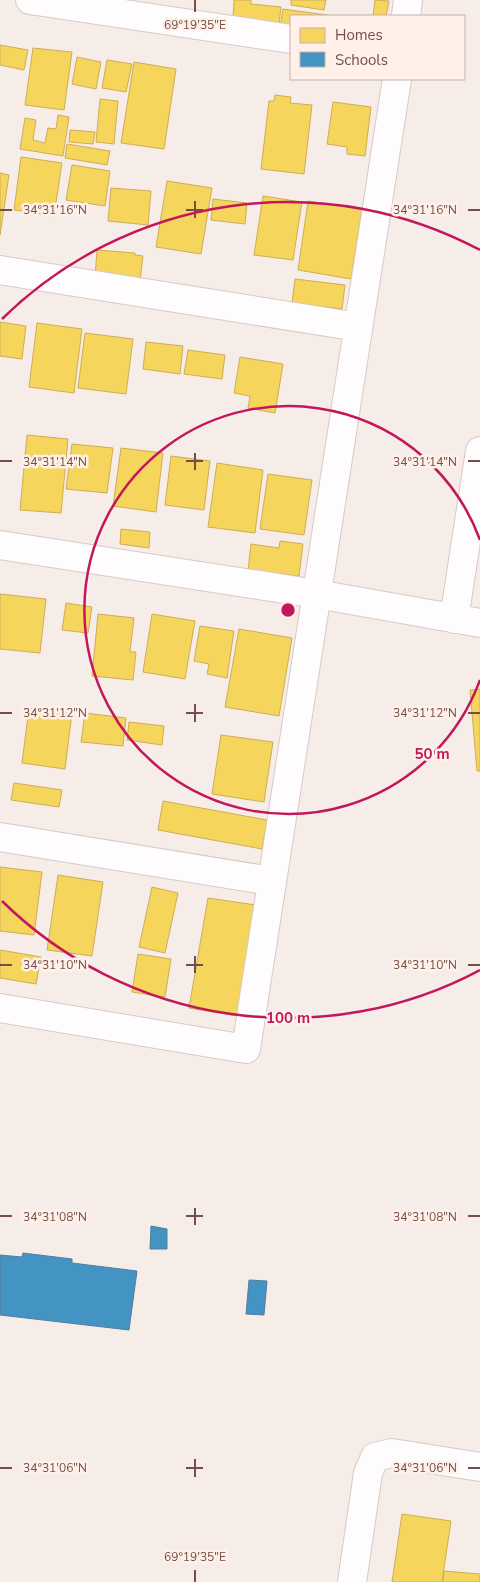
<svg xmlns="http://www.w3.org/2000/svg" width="480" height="1582" font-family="'Nunito Sans',sans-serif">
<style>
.homes{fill:#f6d55c;stroke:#cfac56}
.schools{fill:#4393c3;stroke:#527e9e}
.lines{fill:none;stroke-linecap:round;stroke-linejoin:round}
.street-casing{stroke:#d5cac6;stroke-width:30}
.street{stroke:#fefcfc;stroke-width:28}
.ticks{fill:none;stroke:#754e48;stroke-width:2}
.ring{fill:none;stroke:#c2185b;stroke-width:2.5}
.ticks-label{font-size:12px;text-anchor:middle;fill:#754e48;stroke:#fff1e9;stroke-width:5;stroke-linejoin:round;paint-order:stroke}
.centre{fill:#c2185b;stroke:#fff1e9;stroke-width:2.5}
.ring-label{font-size:15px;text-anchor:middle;font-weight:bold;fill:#c2185b;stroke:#fff1e9;stroke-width:5;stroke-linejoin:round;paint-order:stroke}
</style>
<rect width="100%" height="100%" fill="#f7ede8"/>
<path class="homes" d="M234 0H251V4L281 7 279 24 233 20Z
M291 0H326L324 10 291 5Z
M375 0 389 1 386 16H373Z
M283 9 334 16H291V35L279 33Z
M0 45 28 50 24 70 0 65Z
M33 48 72 52 64 110 25 105Z
M77 57 101 62 96 89 72 84Z
M107 60 132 64 126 92 102 88Z
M134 62 176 69 164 149 121 143Z
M275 95 291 97 290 103 312 105 304 174 261 169 269 101H274Z
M100 99 118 101 114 144 96 142Z
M333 102 371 107 365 156 347 154V147L327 144Z
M58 115 69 117 63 156 20 149 25 118 36 120 33 140 45 143 48 128 56 129Z
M70 130 95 132 93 144 69 142Z
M67 144 110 151 107 165 65 158Z
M21 157 62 163 54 216 14 210Z
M72 165 110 171 105 206 66 200Z
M0 173 9 175 0 235Z
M167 181 212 188 201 254 156 247Z
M111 188 151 191 148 225 108 221Z
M263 196 302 202 293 260 254 255Z
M213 199 247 203 245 224 211 220Z
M308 201 362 209 351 279 298 270Z
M97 250 135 253V255L143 256 140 281 95 277Z
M295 279 345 285 342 309 292 303Z
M0 322 26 326 22 359 0 356Z
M37 323 82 329 74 393 29 387Z
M85 333 133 339 126 394 78 388Z
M146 342 183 346 180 374 143 369Z
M188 350 225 355 222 379 184 374Z
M240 357 283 364 275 413 248 408 250 396 234 393Z
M27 435 68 439 61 513 20 510Z
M72 444 113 448 107 493 66 489Z
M121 448 163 453 156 512 113 506Z
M171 456 210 461 204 510 165 505Z
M217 463 263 470 255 533 208 527Z
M268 474 312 480 304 535 260 529Z
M121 529 150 532 149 548 120 544Z
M280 541 303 544 299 576 248 570 251 544 279 548Z
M0 594 46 599 40 653 0 649Z
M66 603 92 607 88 633 62 630Z
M98 614 134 618 130 652H136L133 680 92 676Z
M152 614 195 621 185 679 143 672Z
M200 626 234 631 227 678 207 674 209 664 194 661Z
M239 629 292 638 279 716 225 707Z
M480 689V771H477L470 690Z
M29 708 72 713 65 769 22 763Z
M85 713 126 718 123 746 81 742Z
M129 722 164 726 162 745 127 740Z
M221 735 273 742 264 802 212 794Z
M14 783 62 790 59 807 11 800Z
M163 801 267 820 262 849 158 830Z
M0 867 42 872 34 935 0 931Z
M58 875 103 882 92 956 47 950Z
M152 887 178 893 165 953 139 947Z
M208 898 256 905 237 1016 189 1008Z
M0 950 41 957 36 984 0 978Z
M138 954 171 959 165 997 132 992Z
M402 1514 451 1521 442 1582H392Z
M444 1571 480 1574V1582H443Z"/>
<path class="schools" d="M151 1226 167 1229V1249H150Z
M23 1253 72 1259V1263L137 1271 129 1330 0 1315V1255L22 1257Z
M249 1280 267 1281 264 1315 246 1314Z"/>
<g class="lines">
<defs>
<path id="street" d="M30 0 291 39
M406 16 408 0
M0 270 358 327
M0 545 317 594 480 623
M454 619 480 451
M0 837 271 881
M0 1008 246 1049 397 79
M352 1582 368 1473 375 1457 392 1453 480 1467"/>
</defs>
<use href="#street" class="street-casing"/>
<use href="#street" class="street"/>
</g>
<path class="ticks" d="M195 0V12M195 201V218M0 210H12M186 210H203M468 210H480M195 453V470M0 461H12M186 461H203M468 461H480M195 704V722M0 713H12M186 713H203M468 713H480M195 956V973M0 965H12M186 965H203M468 965H480M195 1208V1225M0 1216H12M186 1216H203M468 1216H480M195 1459V1477M0 1468H12M186 1468H203M468 1468H480M195 1570V1582"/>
<g class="ring">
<path d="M480 680A204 204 0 1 1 480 540"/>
<path d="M480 970A408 408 0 0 1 2 901M2 319A408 408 0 0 1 480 250"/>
</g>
<g class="ticks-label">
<text x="195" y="29">69°19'35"E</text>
<text x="55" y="214">34°31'16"N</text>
<text x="425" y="214">34°31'16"N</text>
<text x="55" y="466">34°31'14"N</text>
<text x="425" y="466">34°31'14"N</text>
<text x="55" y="717">34°31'12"N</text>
<text x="425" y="717">34°31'12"N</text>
<text x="55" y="969">34°31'10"N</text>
<text x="425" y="969">34°31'10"N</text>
<text x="55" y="1221">34°31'08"N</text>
<text x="425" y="1221">34°31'08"N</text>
<text x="55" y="1472">34°31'06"N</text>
<text x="425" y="1472">34°31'06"N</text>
<text x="195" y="1561">69°19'35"E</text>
</g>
<circle cx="288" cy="610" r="8" class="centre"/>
<g class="ring-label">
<text x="432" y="759">50 m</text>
<text x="288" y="1023">100 m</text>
</g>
<rect x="290" y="15" width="175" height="65" fill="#fff1e9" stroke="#c8b0a9"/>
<rect x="300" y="28" width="25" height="15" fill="#f6d55c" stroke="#c8b0a9"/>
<text x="335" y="40" font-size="15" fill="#754e48">Homes</text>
<rect x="300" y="52" width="25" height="15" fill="#4393c3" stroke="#c8b0a9"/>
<text x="335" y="65" font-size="15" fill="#754e48">Schools</text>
</svg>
